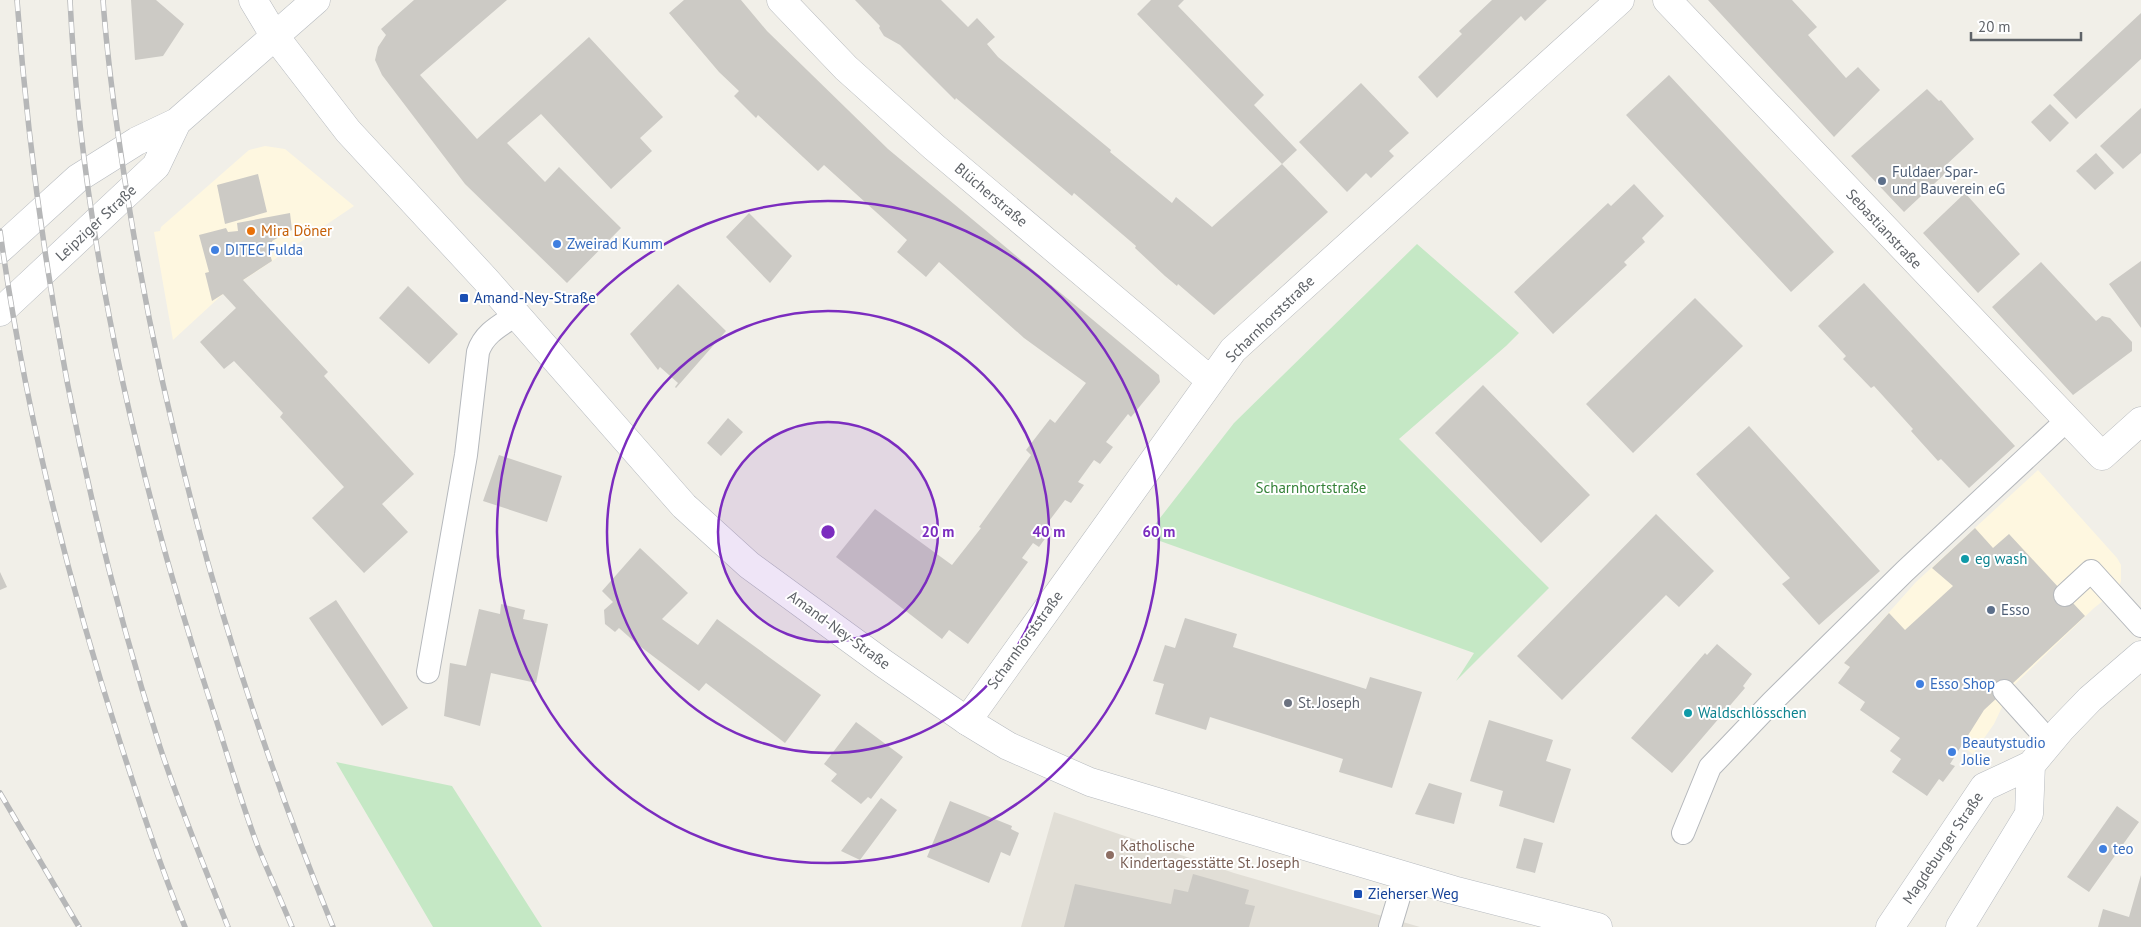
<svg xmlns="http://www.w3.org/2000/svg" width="2141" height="927" font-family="'PT Sans',sans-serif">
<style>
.commercial{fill:#fef7e0}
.education{fill:#e1ded6}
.green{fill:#c5e8c5}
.building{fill:#cccac5}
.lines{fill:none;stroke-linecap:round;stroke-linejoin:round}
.lane-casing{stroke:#b5b8bc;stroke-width:24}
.street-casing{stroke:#b5b8bc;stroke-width:29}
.secondary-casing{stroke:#b6babf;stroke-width:29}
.lane{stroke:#fff;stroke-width:22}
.street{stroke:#fff;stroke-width:28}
.secondary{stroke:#fff;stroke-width:28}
.rail-casing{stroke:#b6b7b8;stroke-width:5.5}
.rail{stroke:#fff;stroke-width:4;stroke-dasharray:11;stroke-linecap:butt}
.ring{fill:none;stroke:#7b2cbf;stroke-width:2.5}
.service-dot{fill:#5c6f8a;stroke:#fff;stroke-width:2}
.food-dot{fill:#e8710a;stroke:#fff;stroke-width:2}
.shop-dot{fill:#3f7fe0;stroke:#fff;stroke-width:2}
.transit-dot{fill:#1a4fb4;stroke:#fff;stroke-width:2}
.culture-dot{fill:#0f9aa8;stroke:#fff;stroke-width:2}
.worship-dot{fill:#6b7280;stroke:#fff;stroke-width:2}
.education-dot{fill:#8d6e63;stroke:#fff;stroke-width:2}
.labels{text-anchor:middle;stroke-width:4;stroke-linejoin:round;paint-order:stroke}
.service-label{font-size:15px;fill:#4e5e75;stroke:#fff;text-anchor:start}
.street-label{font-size:15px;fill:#5f6368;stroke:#fff}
.food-label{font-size:15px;fill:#c56008;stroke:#fff;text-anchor:start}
.shop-label{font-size:15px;fill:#366cbe;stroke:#fff;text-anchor:start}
.transit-label{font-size:15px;fill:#164399;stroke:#fff;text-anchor:start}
.park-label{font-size:15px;fill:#348238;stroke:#fff}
.culture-label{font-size:15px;fill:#0d838f;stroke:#fff;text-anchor:start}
.worship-label{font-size:15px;fill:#5b616d;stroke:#fff;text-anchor:start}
.education-label{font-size:15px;fill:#785e54;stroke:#fff;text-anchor:start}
.centre{fill:#7b2cbf;stroke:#fff;stroke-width:2.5}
.ring-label{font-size:15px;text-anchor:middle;font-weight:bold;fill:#7b2cbf;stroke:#fff;stroke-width:4;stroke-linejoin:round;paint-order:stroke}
</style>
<rect width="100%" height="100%" fill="#f1efe8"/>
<path class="commercial" d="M265 146 285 149 354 206 223 294 173 340 154 232 160 231 161 227 249 150Z
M2038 470 2117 558 2121 565V581L2118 589 2094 608 2011 688 1994 724 1973 754 1844 663 1916 582Z"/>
<path class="education" d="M1054 812 1234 873 1420 927H1021Z"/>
<path class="green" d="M1417 244 1519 333 1506 346 1399 439 1549 588 1456 681 1474 653 1146 536 1234 423Z
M336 762 452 786 542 927H433Z"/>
<path class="building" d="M131 0H156L184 24 163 56 135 60Z
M414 0H507L420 75 477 139 589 37 663 117 640 138 652 151 611 189 541 114 507 143 545 182 559 167 621 228 567 283 465 184 382 75 375 60 378 47 386 35 381 29Z
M684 0H741L767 31 888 149 1159 375 1160 382 1131 417 1128 414 1106 442 1113 447 1100 464 1094 460 1078 482 1084 485 1071 503 1065 500 1046 525 1052 529 1039 547 1033 543 1022 558 1028 562 968 644 949 630 942 639 836 557 875 509 952 565 981 528 979 527 1031 455 1026 450 1050 419 1055 423 1086 383 1024 338 939 262 926 277 897 252 907 240 824 165 818 171 758 115 756 118 734 96 739 91 719 72 669 13Z
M855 0H941L968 27 977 18 995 37 987 44 998 57 1111 150 1110 152 1172 203 1176 197 1212 227 1282 164 1328 212 1214 315 1178 284 1177 286 1165 276 1135 248 1136 246 1074 193 1072 196 956 98 955 100 900 45 884 36 879 28 880 26Z
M1151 0H1184L1178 6 1264 95 1254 105 1297 150 1282 164 1137 14Z
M1492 0H1547L1525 21 1521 16 1437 98 1418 77 1462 34 1459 31Z
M1708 0H1792L1817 27 1808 35 1846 78 1858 67 1880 90 1834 137Z
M2141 13V59L2076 119 2053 95Z
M1669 75 1834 252 1791 292 1626 115Z
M1361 83 1409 133 1389 151 1394 156 1371 178 1366 173 1347 192 1299 142Z
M1927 89 1939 101 1941 100 1974 139 1946 165 1950 169 1904 212 1851 156Z
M2050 104 2069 123 2050 142 2031 122Z
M2141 108V153L2123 169 2100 146Z
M2096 153 2114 173 2095 190 2076 171Z
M258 174 267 212 225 224 217 185Z
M1634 184 1664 216 1642 238 1645 242 1624 262 1627 265 1553 334 1514 292 1608 203 1611 206Z
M1965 193 2020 254 1978 293 1923 233Z
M290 213 292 230 272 241 274 251H269L272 261 243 280 328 372 324 376 414 474 382 504 408 532 364 573 312 518 344 487 280 417 283 413 234 361 224 369 200 342 236 308 223 294 212 301 205 273 209 272 199 235 226 228 228 232 238 231 237 223Z
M749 213 792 256 770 283 726 237Z
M2141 261V328L2109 284Z
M2041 262 2096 321 2102 316 2110 318 2132 342V351L2073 395 1992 307Z
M1864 283 2015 446 1969 488 1941 459 1938 461 1911 431 1913 429 1874 386 1871 388 1843 359 1846 356 1818 326Z
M678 284 726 331 676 388 675 387 678 383 660 367 658 370 630 334Z
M408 286 458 334 429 364 379 318Z
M1695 298 1743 346 1633 453 1586 404Z
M1483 385 1590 495 1541 543 1435 433Z
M728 418 743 432 721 456 707 443Z
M1749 426 1880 571 1819 625 1782 584 1790 578 1696 474Z
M499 455 562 476 547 522 483 501Z
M1656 514 1714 571 1679 607 1666 595 1562 700 1517 656Z
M1975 528 1993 548 2009 534 2085 616 1984 710 1950 764 1955 766 1943 782 1939 779 1927 796 1892 772 1901 759 1890 751 1900 738 1860 710 1865 702 1838 683 1850 667 1844 663 1889 613 1905 630 1953 586 1932 568Z
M640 548 688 593 662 619 698 645 717 619 821 695 785 743 706 683 699 691 637 644 619 628 615 632 605 624 604 610 613 602 602 591Z
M0 572 7 587 0 590Z
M336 600 408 708 382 726 309 618Z
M501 604 525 610 523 619 548 624 536 683 491 673 480 726 444 716 450 663 466 666 479 609 500 614Z
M1185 618 1237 634 1233 647 1366 689 1370 677 1422 692 1392 788 1339 772 1343 759 1210 717 1206 730 1155 714 1164 684 1153 681 1165 645 1175 648Z
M1717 644 1752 674 1743 686 1745 688 1672 773 1631 738 1705 653 1707 655Z
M1489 720 1553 740 1546 761 1571 769 1554 823 1499 806 1503 791 1470 781Z
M856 722 903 757 871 799 868 797 861 804 831 781 837 774 824 764Z
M1429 783 1462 793 1454 824 1415 814Z
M881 798 897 810 860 860 841 851Z
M950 801 1012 826 1011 829 1019 833 1010 856 1001 852 989 883 927 857Z
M2117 806 2139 822 2089 892 2067 877Z
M1524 838 1543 843 1535 873 1516 868Z
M1193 874 1249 890 1245 904 1255 906 1249 927H1064L1075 884 1171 904 1174 889 1188 892Z
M2141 875V927H2098L2103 909 2129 917Z"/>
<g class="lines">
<defs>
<path id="lane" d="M2065 595 2091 571 2141 626
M428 672 466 455 478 352C484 333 501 325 516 315
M2004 691 2050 742
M1683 833 1710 767 1772 702 1905 571 2066 421
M1390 927 1405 877"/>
<path id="street" d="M253 0 274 35
M781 0 846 68 934 147 1210 380
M1667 0 2102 456 2141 421
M967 721 1233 350 1620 0"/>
<path id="secondary" d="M274 35 348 131 485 279 684 506 749 565 883 663 967 721 1008 746 1090 782 1453 890 1598 927
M0 249 78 178 137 141 177 122 316 0
M0 312 156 166 177 122
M1890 927 1984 787 2031 765 2061 729 2090 699 2141 655
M1960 927 2029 814 2031 765"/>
</defs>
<use href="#lane" class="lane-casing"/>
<use href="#street" class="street-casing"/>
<use href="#secondary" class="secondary-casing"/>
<use href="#lane" class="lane"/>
<use href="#street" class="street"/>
<use href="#secondary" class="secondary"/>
<defs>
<path id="rail" d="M17 0C36 254 82 504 160 747 180 808 205 868 228 927
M70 0C82 240 138 482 213 710 228 756 241 802 258 847 269 874 281 900 292 927
M103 0C109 83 122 166 136 248 177 481 244 708 333 927
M0 231C24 404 66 575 120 742 140 804 160 866 185 927
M0 793 79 927"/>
</defs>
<use href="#rail" class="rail-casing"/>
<use href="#rail" class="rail"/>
</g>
<circle cx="828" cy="532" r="110" fill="#7b2cbf" fill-opacity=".12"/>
<g class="ring">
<circle cx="828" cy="532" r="110"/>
<circle cx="828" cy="532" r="221"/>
<circle cx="828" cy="532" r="331"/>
</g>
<g class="service-dot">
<circle cx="1882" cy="181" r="5"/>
<circle cx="1991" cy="610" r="5"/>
</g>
<circle class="food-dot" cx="251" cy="231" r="5"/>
<g class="shop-dot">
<circle cx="557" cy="244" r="5"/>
<circle cx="215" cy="250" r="5"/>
<circle cx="1920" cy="684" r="5"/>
<circle cx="1952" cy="752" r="5"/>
<circle cx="2103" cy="849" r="5"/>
</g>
<g class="transit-dot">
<rect x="459" y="293" width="10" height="10" rx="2.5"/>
<rect x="1353" y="889" width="10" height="10" rx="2.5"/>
</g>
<g class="culture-dot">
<circle cx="1965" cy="559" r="5"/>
<circle cx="1688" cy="713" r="5"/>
</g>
<circle class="worship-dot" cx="1288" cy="703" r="5"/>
<circle class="education-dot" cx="1110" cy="855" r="5"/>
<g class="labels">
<g class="service-label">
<text x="1892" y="177">Fuldaer Spar-<tspan x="1892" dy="17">und Bauverein eG</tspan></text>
<text x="2001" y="615">Esso</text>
</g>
<g class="street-label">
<text transform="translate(991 195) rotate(40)" y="5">Blücherstraße</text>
<text transform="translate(96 223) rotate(-43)" y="5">Leipziger Straße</text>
<text transform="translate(1884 229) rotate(47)" y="5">Sebastianstraße</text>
<text transform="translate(1270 319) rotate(-44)" y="5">Scharnhorststraße</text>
<text transform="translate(839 630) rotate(36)" y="5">Amand-Ney-Straße</text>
<text transform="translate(1025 640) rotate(-54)" y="5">Scharnhorststraße</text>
<text transform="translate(1943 848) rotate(-56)" y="5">Magdeburger Straße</text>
</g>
<g class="food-label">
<text x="261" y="236">Mira Döner</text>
</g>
<g class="shop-label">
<text x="567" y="249">Zweirad Kumm</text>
<text x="225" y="255">DITEC Fulda</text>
<text x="1930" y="689">Esso Shop</text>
<text x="1962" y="748">Beautystudio<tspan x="1962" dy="17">Jolie</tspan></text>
<text x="2113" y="854">teo</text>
</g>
<g class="transit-label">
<text x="474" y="303">Amand-Ney-Straße</text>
<text x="1368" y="899">Zieherser Weg</text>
</g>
<g class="park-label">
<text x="1311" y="493">Scharnhortstraße</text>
</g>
<g class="culture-label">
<text x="1975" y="564">eg wash</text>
<text x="1698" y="718">Waldschlösschen</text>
</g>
<g class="worship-label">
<text x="1298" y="708">St. Joseph</text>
</g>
<g class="education-label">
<text x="1120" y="851">Katholische<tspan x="1120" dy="17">Kindertagesstätte St. Joseph</tspan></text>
</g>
</g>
<circle cx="828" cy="532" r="8" class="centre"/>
<g class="ring-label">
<text x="938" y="537">20 m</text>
<text x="1049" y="537">40 m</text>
<text x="1159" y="537">60 m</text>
</g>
<path d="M1971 32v8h110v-8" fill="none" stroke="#5f6368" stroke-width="2.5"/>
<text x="1978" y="32" font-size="15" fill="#5f6368" stroke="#ffffff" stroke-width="4" paint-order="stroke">20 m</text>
</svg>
